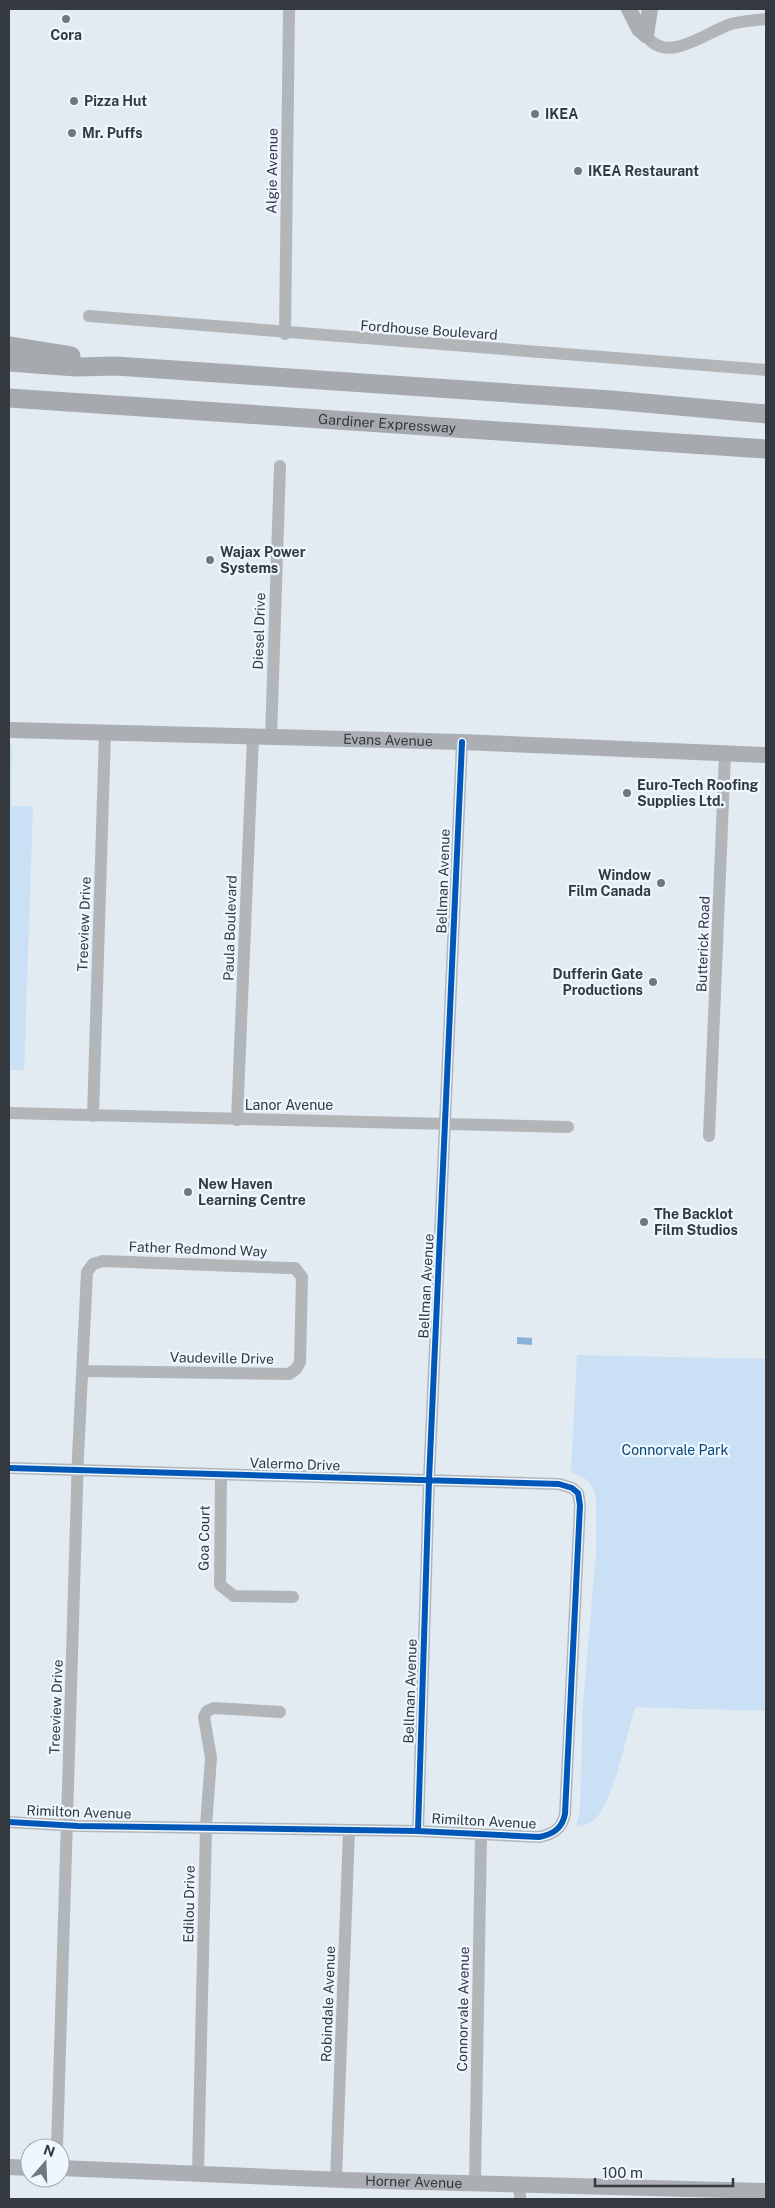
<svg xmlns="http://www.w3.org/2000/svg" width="775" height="2208" font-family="'Public Sans',sans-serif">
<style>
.green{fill:#cae0f5}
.water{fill:#89b2da}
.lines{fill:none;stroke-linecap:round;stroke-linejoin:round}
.minor{stroke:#b3b6b9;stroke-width:12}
.major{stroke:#abafb4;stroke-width:16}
.highway{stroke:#a6aaaf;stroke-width:19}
.cycleway-casing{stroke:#eef6ff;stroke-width:9}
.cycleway{stroke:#0057b8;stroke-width:6}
.poi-dot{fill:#71777e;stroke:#eef6ff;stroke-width:2}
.labels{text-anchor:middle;stroke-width:4.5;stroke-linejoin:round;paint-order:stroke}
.poi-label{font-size:14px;font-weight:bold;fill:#34393f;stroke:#eef6ff;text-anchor:start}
.street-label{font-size:14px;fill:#34393f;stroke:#eef6ff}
.park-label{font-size:14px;fill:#064679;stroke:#eef6ff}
</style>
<rect width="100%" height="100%" fill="#e2eaf2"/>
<path class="green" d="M9 745H12L11 806H33L24 1070H9Z
M577 1355 766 1359V1711L635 1707C626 1736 615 1795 597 1817 592 1823 584 1825 576 1827L580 1811 583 1705 596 1553V1499L593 1488 586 1479 571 1472Z"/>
<path class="water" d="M517 1337 532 1338V1345L517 1344Z"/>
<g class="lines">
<path class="minor" d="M646 35C666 66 706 32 731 24 743 21 754 20 766 19
M89 316 766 370
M285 334 289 9
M271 738 280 466
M9 1113 568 1127
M93 1116 105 733
M237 1120 253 737
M709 1136 725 754
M9 1468 559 1484 572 1488 578 1493 580 1505 565 1814C562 1829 553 1834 539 1837L418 1831 78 1826 9 1822
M221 1474 220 1585 234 1596 293 1597
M418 1831 429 1480 462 742
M57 2148 78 1457 87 1272 93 1264 103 1261 288 1268H295L302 1277 300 1362 296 1369 289 1374 83 1371
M198 2173 206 1826 211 1758 204 1717 207 1711 214 1708 280 1712
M336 2179 349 1830
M475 2182 481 1835
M520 2199V2185"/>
<g class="major">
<path d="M629 9 639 29 646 35"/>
<path d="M646 35 650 9"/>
<path id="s1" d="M9 730 462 742 766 755"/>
<path d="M9 2167 30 2168"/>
<path id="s2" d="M60 2168 343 2180 766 2191"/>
</g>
<g class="highway">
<path d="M9 346 71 356"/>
<path d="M9 362 76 367 116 366 611 400 766 414"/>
<path id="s3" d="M9 398 766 449"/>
</g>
<defs>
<path id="cycleway" d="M9 1468 559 1484 572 1488 578 1493 580 1505 565 1814C562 1829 553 1834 539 1837L418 1831 78 1826 9 1822
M418 1831 429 1480 462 742"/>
</defs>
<use href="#cycleway" class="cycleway-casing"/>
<use href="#cycleway" class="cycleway"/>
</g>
<g class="poi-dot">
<circle cx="66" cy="19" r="5"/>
<circle cx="74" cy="101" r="5"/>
<circle cx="535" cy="114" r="5"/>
<circle cx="72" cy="133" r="5"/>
<circle cx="578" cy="171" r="5"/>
<circle cx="210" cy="560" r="5"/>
<circle cx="627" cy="793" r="5"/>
<circle cx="661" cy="883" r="5"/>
<circle cx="653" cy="982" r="5"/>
<circle cx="188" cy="1192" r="5"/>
<circle cx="644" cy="1222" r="5"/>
</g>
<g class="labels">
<g class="poi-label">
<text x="66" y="40" text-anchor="middle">Cora</text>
<text x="84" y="106">Pizza Hut</text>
<text x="545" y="119">IKEA</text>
<text x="82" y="138">Mr. Puffs</text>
<text x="588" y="176">IKEA Restaurant</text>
<text x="220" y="557">Wajax Power<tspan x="220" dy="16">Systems</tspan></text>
<text x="637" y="790">Euro-Tech Roofing<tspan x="637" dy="16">Supplies Ltd.</tspan></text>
<text x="651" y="880" text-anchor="end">Window<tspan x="651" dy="16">Film Canada</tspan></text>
<text x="643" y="979" text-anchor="end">Dufferin Gate<tspan x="643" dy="16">Productions</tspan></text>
<text x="198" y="1189">New Haven<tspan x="198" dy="16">Learning Centre</tspan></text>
<text x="654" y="1219">The Backlot<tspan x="654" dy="16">Film Studios</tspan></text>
</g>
<g class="street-label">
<text transform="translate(272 171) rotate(-89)" y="5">Algie Avenue</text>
<text transform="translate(429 330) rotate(4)" y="5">Fordhouse Boulevard</text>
<text dy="5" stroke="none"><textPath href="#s3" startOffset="379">Gardiner Expressway</textPath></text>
<text transform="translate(259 631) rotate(-88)" y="5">Diesel Drive</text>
<text dy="5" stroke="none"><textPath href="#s1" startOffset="379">Evans Avenue</textPath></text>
<text transform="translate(443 881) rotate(-88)" y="5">Bellman Avenue</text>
<text transform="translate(84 924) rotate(-88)" y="5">Treeview Drive</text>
<text transform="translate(230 928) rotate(-88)" y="5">Paula Boulevard</text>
<text transform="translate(703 944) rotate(-88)" y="5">Butterick Road</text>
<text x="289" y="1110">Lanor Avenue</text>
<text transform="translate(198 1249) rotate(2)" y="5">Father Redmond Way</text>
<text transform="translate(426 1286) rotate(-87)" y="5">Bellman Avenue</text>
<text transform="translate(222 1358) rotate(1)" y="5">Vaudeville Drive</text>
<text transform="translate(295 1464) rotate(2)" y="5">Valermo Drive</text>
<text transform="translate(204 1538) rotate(-89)" y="5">Goa Court</text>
<text transform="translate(410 1691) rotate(-88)" y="5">Bellman Avenue</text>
<text transform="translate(56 1707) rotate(-88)" y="5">Treeview Drive</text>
<text transform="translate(79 1812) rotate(2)" y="5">Rimilton Avenue</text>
<text transform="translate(484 1821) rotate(3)" y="5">Rimilton Avenue</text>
<text transform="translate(189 1904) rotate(-89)" y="5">Edilou Drive</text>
<text transform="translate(328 2004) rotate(-88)" y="5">Robindale Avenue</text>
<text transform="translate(463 2009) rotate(-89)" y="5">Connorvale Avenue</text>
<text dy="5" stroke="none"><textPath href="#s2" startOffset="354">Horner Avenue</textPath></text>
</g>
<g class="park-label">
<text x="675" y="1455">Connorvale Park</text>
</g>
</g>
<rect width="775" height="2208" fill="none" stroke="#34393f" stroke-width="20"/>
<g transform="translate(45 2163) rotate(19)"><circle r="24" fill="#eef6ff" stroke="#a4aab2"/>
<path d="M0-4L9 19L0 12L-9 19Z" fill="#71777e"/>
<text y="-8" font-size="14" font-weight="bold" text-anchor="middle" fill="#34393f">N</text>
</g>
<path d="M595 2178v8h138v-8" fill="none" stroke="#34393f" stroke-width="2.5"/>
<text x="602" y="2178" font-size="15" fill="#34393f" stroke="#eef6ff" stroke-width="4" paint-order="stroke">100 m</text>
</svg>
